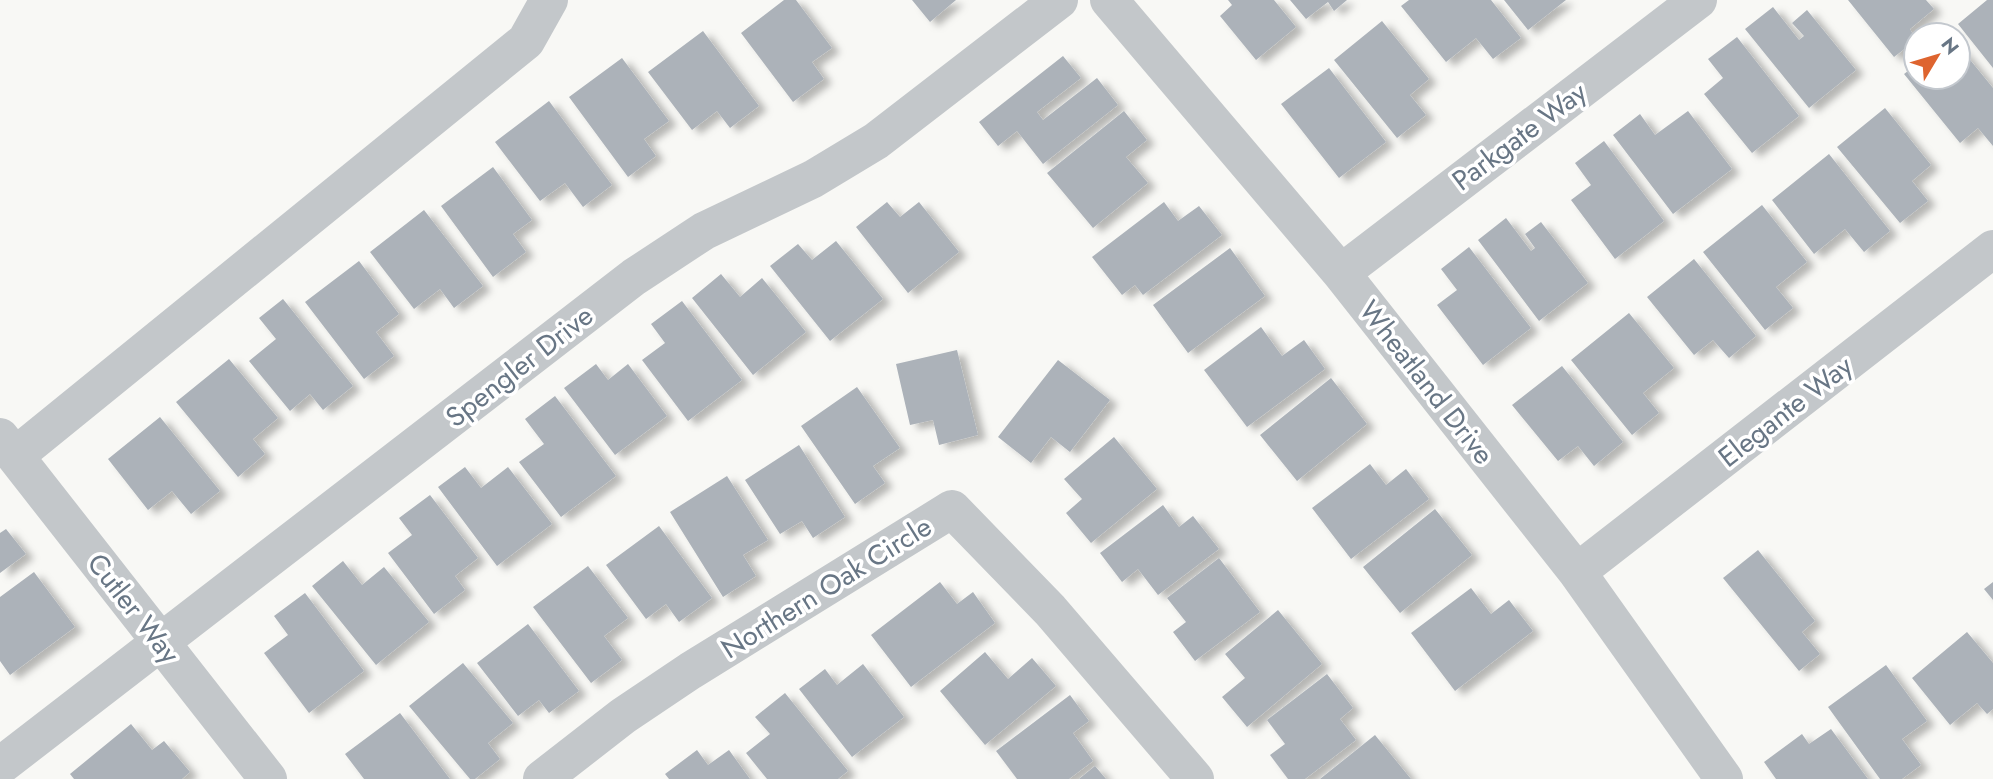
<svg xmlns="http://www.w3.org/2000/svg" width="1993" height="779" font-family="Jost,sans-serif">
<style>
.building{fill:#acb2b9;filter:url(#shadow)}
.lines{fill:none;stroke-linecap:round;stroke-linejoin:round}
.minor{stroke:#c3c7ca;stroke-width:38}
.labels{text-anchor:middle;stroke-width:7;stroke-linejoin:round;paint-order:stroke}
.street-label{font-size:28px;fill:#687685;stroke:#fff}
</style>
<defs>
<filter id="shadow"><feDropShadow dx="8" dy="4.5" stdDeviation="3.5" flood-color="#0004"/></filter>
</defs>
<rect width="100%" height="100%" fill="#f8f8f5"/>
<path class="building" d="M784 0H796L832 48 812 62 824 79 793 102 741 33Z
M912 0H956L930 22Z
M1228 0H1274L1296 27 1256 60 1220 16 1232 5Z
M1290 0H1347L1334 11 1328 2 1306 19Z
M1409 0H1491L1521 38 1493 59 1476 38 1446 62 1401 6Z
M1504 0H1566L1528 30Z
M1848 0H1926L1934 9 1910 29 1916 40 1894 57Z
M1987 0H1993V68L1958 24Z
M1773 7 1799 40 1804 36 1792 23 1807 10 1856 70 1809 108 1745 29Z
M1382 21 1429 79 1410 95 1426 115 1397 138 1334 60Z
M703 31 759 106 730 128 717 111 692 130 648 72Z
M1737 37 1799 116 1752 153 1704 94 1723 78 1708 59Z
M1958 45 1993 88V146L1978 128 1960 143 1904 74 1916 65V77H1958Z
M1063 56 1081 78 1037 112 1043 120 1097 78 1118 105 1043 164 1017 131 998 146 979 122Z
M622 58 669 121 644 139 656 156 628 177 569 97Z
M1329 68 1386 142 1339 178 1281 104Z
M549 101 612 185 583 207 565 183 540 201 495 142Z
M1885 108 1931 165 1912 181 1928 201 1900 223 1837 147Z
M1124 111 1147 140 1126 157 1148 183 1093 228 1047 173Z
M1688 111 1732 169 1673 214 1613 135 1640 114 1655 135Z
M1604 141 1664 221 1615 259 1571 200 1591 185 1575 163Z
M1829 154 1890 231 1864 252 1845 229 1814 254 1772 200Z
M493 167 532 220 513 234 526 252 493 277 441 206Z
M887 202 900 217 919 202 959 252 908 293 856 227Z
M1164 202 1178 221 1199 206 1222 235 1143 295 1135 285 1122 295 1092 257Z
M1762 205 1807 262 1776 287 1793 308 1765 330 1703 252Z
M424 210 483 286 454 308 440 289 414 309 370 252Z
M1506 218 1531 251 1535 248 1525 234 1541 222 1588 283 1539 321 1478 240Z
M836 241 883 299 830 341 770 266 798 244 812 260Z
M1469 247 1531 328 1483 365 1437 305 1457 290 1441 269Z
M1230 248 1265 296 1188 353 1153 305Z
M1694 259 1756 336 1729 358 1713 340 1694 355 1647 297Z
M359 261 399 314 376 332 394 356 364 379 305 302Z
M721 274 740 297 762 278 806 332 753 375 692 298Z
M283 299 353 386 323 410 310 394 290 411 249 361 276 339 259 318Z
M682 301 742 380 688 421 642 360 665 343 651 324Z
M1629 313 1674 368 1643 393 1659 413 1632 435 1571 360Z
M1261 327 1282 356 1304 340 1325 369 1247 427 1204 370Z
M957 350 978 435 939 445 933 420 910 425 896 364Z
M229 359 278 418 253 439 265 454 238 477 176 402Z
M1058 360 1110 400 1070 452 1051 437 1031 463 998 437Z
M596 364 608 380 628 364 667 416 615 455 564 388Z
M1562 366 1623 442 1594 466 1578 446 1558 461 1512 405Z
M1331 378 1367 424 1297 481 1260 435Z
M857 387 900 448 873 466 885 483 855 504 801 426Z
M555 396 616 476 561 517 519 462 544 444 525 419Z
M160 417 220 491 191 514 172 491 148 510 108 459Z
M1114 437 1157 489 1091 543 1066 513 1082 499 1064 479Z
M799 445 845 517 813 538 802 521 780 534 745 480Z
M1370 464 1386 485 1406 469 1429 499 1351 559 1312 508Z
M465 467 481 488 508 467 552 524 497 566 438 487Z
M727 476 768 540 743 555 756 576 723 597 670 512Z
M430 495 478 558 455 576 465 590 434 614 388 553 412 535 399 518Z
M1163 505 1179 527 1193 516 1219 549 1158 595 1138 569 1122 582 1100 553Z
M1435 509 1472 555 1400 613 1363 567Z
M659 526 712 598 679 622 666 604 646 619 606 565Z
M6 529 26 554 0 573V533Z
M1758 550 1815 621 1802 632 1820 654 1799 671 1723 578Z
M1219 558 1260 612 1195 661 1173 632 1186 622 1167 598Z
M343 561 362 585 384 567 429 622 376 665 312 586Z
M588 566 628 618 604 636 622 660 591 683 533 607Z
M34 572 75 627 10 675 0 661V597Z
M940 582 957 604 973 592 995 623 911 687 871 635Z
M1993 582V600L1984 589Z
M1471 588 1491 614 1509 600 1533 631 1455 691 1411 633Z
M305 593 364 671 309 713 264 653 288 635 274 616Z
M1278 610 1322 664 1247 727 1222 697 1245 678 1225 654Z
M528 624 579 691 549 713 539 700 518 716 477 663Z
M1967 632 1993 663V709L1987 714 1977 703 1950 725 1912 678Z
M985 652 1008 679 1032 658 1056 686 985 745 940 691Z
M463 663 513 723 488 743 500 759 475 779H470L409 706Z
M863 664 904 717 852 757 799 689 825 669 837 685Z
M1886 665 1927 721 1902 739 1921 765 1902 779H1880L1828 707Z
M1327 674 1353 708 1340 719 1356 740 1305 779H1288L1270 755 1285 744 1267 720Z
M785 693 848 771 838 779H767L746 753 770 734 755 717Z
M1070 695 1089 721 1073 733 1093 761 1069 779H1017L996 751Z
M400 713 450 779H364L345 754Z
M131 724 152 750 164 741 190 772 182 779H74L70 774Z
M1831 729 1868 779H1776L1764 762 1802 734 1809 744Z
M1375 735 1411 779H1320Z
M697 750 708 765 729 750 750 779H669L665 774Z
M1095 766 1106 779H1079Z"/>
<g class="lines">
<path class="minor" d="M1109 0 1341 273 1577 572 1724 779
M1341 273 1698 0
M0 437 268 779
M15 456 526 41 549 0
M1577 572 1993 249
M0 766 634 277 704 231 813 179 876 141 1059 0
M542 779 623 716 690 671 952 509 1050 610 1195 779"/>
</g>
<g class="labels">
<g class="street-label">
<text transform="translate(1519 136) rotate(-37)" y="10">Parkgate Way</text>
<text transform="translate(519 366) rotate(-38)" y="10">Spengler Drive</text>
<text transform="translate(1427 382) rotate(52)" y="10">Wheatland Drive</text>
<text transform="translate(1785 411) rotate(-38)" y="10">Elegante Way</text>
<text transform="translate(826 587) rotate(-32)" y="10">Northern Oak Circle</text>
<text transform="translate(134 608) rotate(52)" y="10">Cutler Way</text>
</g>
</g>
<g transform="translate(1937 56) rotate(52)"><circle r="33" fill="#ffffff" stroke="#c3c8ce" stroke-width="2"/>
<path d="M0-5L12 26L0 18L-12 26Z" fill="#de642f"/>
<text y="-10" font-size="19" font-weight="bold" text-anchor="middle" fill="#687685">N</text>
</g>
</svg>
